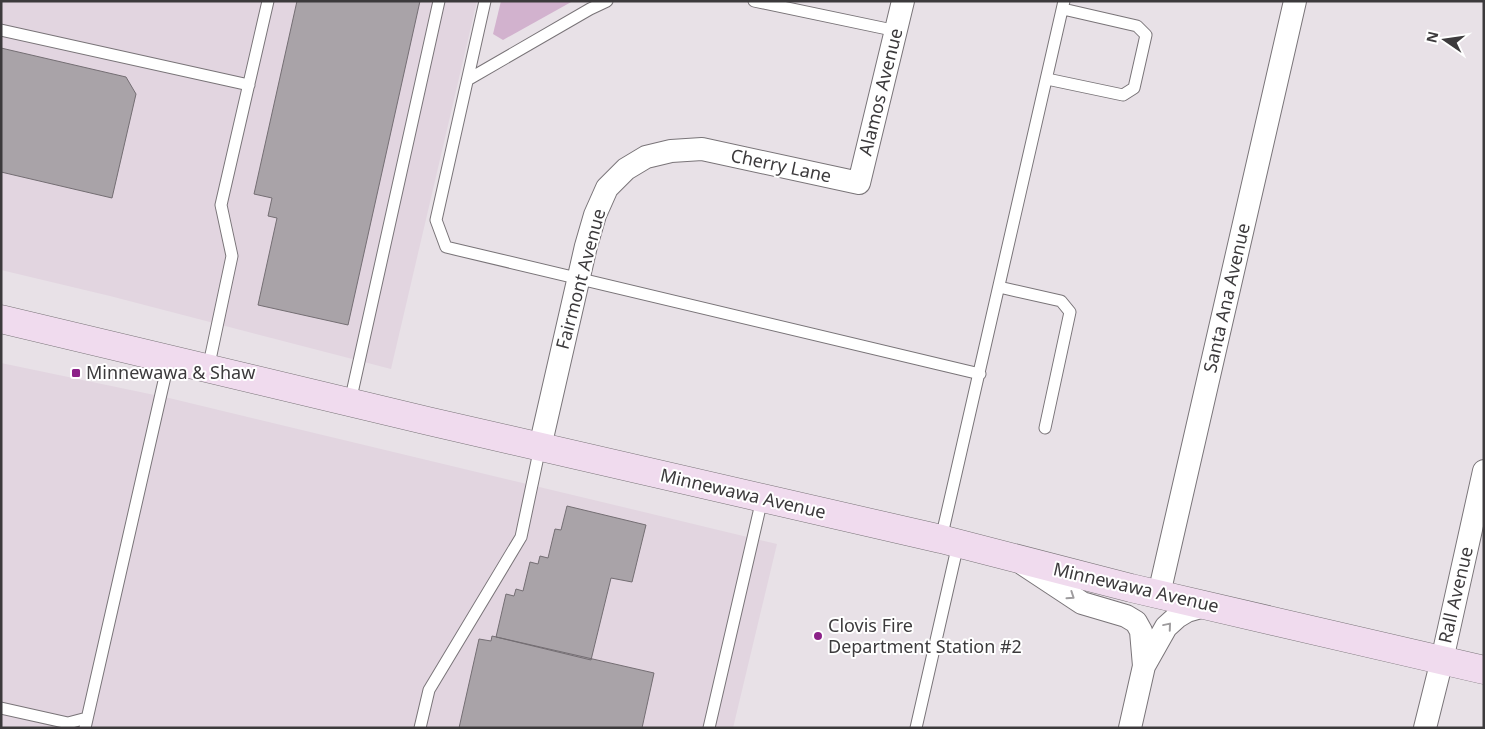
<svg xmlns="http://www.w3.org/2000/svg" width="1485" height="729" font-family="'Noto Sans',sans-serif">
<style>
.built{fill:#e2d5e0}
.green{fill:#d2b2ce}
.building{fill:#a9a3a8;stroke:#746e73}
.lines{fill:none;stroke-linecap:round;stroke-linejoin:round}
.lane-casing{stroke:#797478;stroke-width:13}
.street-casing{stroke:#797478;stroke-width:24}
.secondary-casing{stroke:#797478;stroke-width:29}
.lane{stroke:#fff;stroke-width:11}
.street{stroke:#fff;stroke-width:22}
.secondary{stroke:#f0dbee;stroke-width:28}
.oneway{stroke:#9e9c9e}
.poi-dot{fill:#8c2288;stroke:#fff;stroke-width:2}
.labels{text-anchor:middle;stroke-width:4;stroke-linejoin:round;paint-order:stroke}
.street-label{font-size:18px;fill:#3c3a3c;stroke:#fff}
.poi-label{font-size:18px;fill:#3c3a3c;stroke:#fff;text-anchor:start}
</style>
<rect width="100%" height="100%" fill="#e8e1e7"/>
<path class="built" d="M1 1H477L391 369 110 296 1 270Z
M1 363 169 398 777 544 733 728H1Z"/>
<path class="green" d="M501 1H573L503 40 493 34Z"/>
<path class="building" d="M297 1H420L348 325 258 305 277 218 268 216 272 198 254 194Z
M1 48 126 77 136 94 112 198 1 172Z
M567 506 646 525 632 582 611 578 591 660 496 637 506 594 514 596 516 589 523 591 530 562 538 564 540 556 548 558 555 529 561 530Z
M492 636 654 673 642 728H459L479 639 491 641Z"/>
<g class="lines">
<defs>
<path id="lane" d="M485 1 436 220 446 247 980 374
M754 1 897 31
M1 30 249 85
M469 79 590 9 607 1
M1047 79 1123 95 1134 88 1146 35 1137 26 1063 9
M999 287 1061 301 1070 312 1045 428
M208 369 232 256 221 205 268 1
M350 402 439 1
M941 539 1064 1
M1 708 68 723 87 718
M85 728 169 359
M420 728 429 690 521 537 540 447
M709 728 762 499
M916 728 958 544"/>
<path id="street" d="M540 447 586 246 595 215 607 188 626 169 646 157 671 151 702 149 859 183 903 1
M1023 564 1082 603 1126 616 1136 622 1141 631 1144 666
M1159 594 1295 1
M1130 728 1144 666 1166 627 1177 617 1187 611 1208 605
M1425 728 1442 660 1484 471"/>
<path id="secondary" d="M1 319 428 421 941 539 1131 588 1484 670"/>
</defs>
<use href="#lane" class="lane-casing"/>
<use href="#street" class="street-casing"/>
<use href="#secondary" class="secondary-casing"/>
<use href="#lane" class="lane"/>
<use href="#street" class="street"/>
<use href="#secondary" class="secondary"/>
</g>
<defs><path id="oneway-chevron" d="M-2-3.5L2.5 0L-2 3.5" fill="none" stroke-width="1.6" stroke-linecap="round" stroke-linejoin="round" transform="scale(1.25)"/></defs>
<g class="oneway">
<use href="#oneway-chevron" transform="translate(1071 596) rotate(34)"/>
<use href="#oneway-chevron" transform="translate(1168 626) rotate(-50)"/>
</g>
<g class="poi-dot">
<rect x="71" y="368" width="10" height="10" rx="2.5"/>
<circle cx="818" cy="636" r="5"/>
</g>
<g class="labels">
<g class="street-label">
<text transform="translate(881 92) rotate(-76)" y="6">Alamos Avenue</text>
<text transform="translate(781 166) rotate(12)" y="6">Cherry Lane</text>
<text transform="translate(581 279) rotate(-75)" y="6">Fairmont Avenue</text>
<text transform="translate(1227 298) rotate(-77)" y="6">Santa Ana Avenue</text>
<text transform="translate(743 494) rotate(13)" y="6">Minnewawa Avenue</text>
<text transform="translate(1136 588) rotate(13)" y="6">Minnewawa Avenue</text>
<text transform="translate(1456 595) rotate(-77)" y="6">Rall Avenue</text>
</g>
<g class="poi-label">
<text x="86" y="379">Minnewawa &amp; Shaw</text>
<text x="828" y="632">Clovis Fire<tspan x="828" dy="21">Department Station #2</tspan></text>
</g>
</g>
<rect width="1485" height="729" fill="none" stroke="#3c3a3c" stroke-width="5"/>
<g transform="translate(1445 40) rotate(283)" stroke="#ffffff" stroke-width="4" paint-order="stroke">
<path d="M0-4L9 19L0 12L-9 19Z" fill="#3c3a3c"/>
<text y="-8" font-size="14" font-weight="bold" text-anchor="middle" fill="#3c3a3c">N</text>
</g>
</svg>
